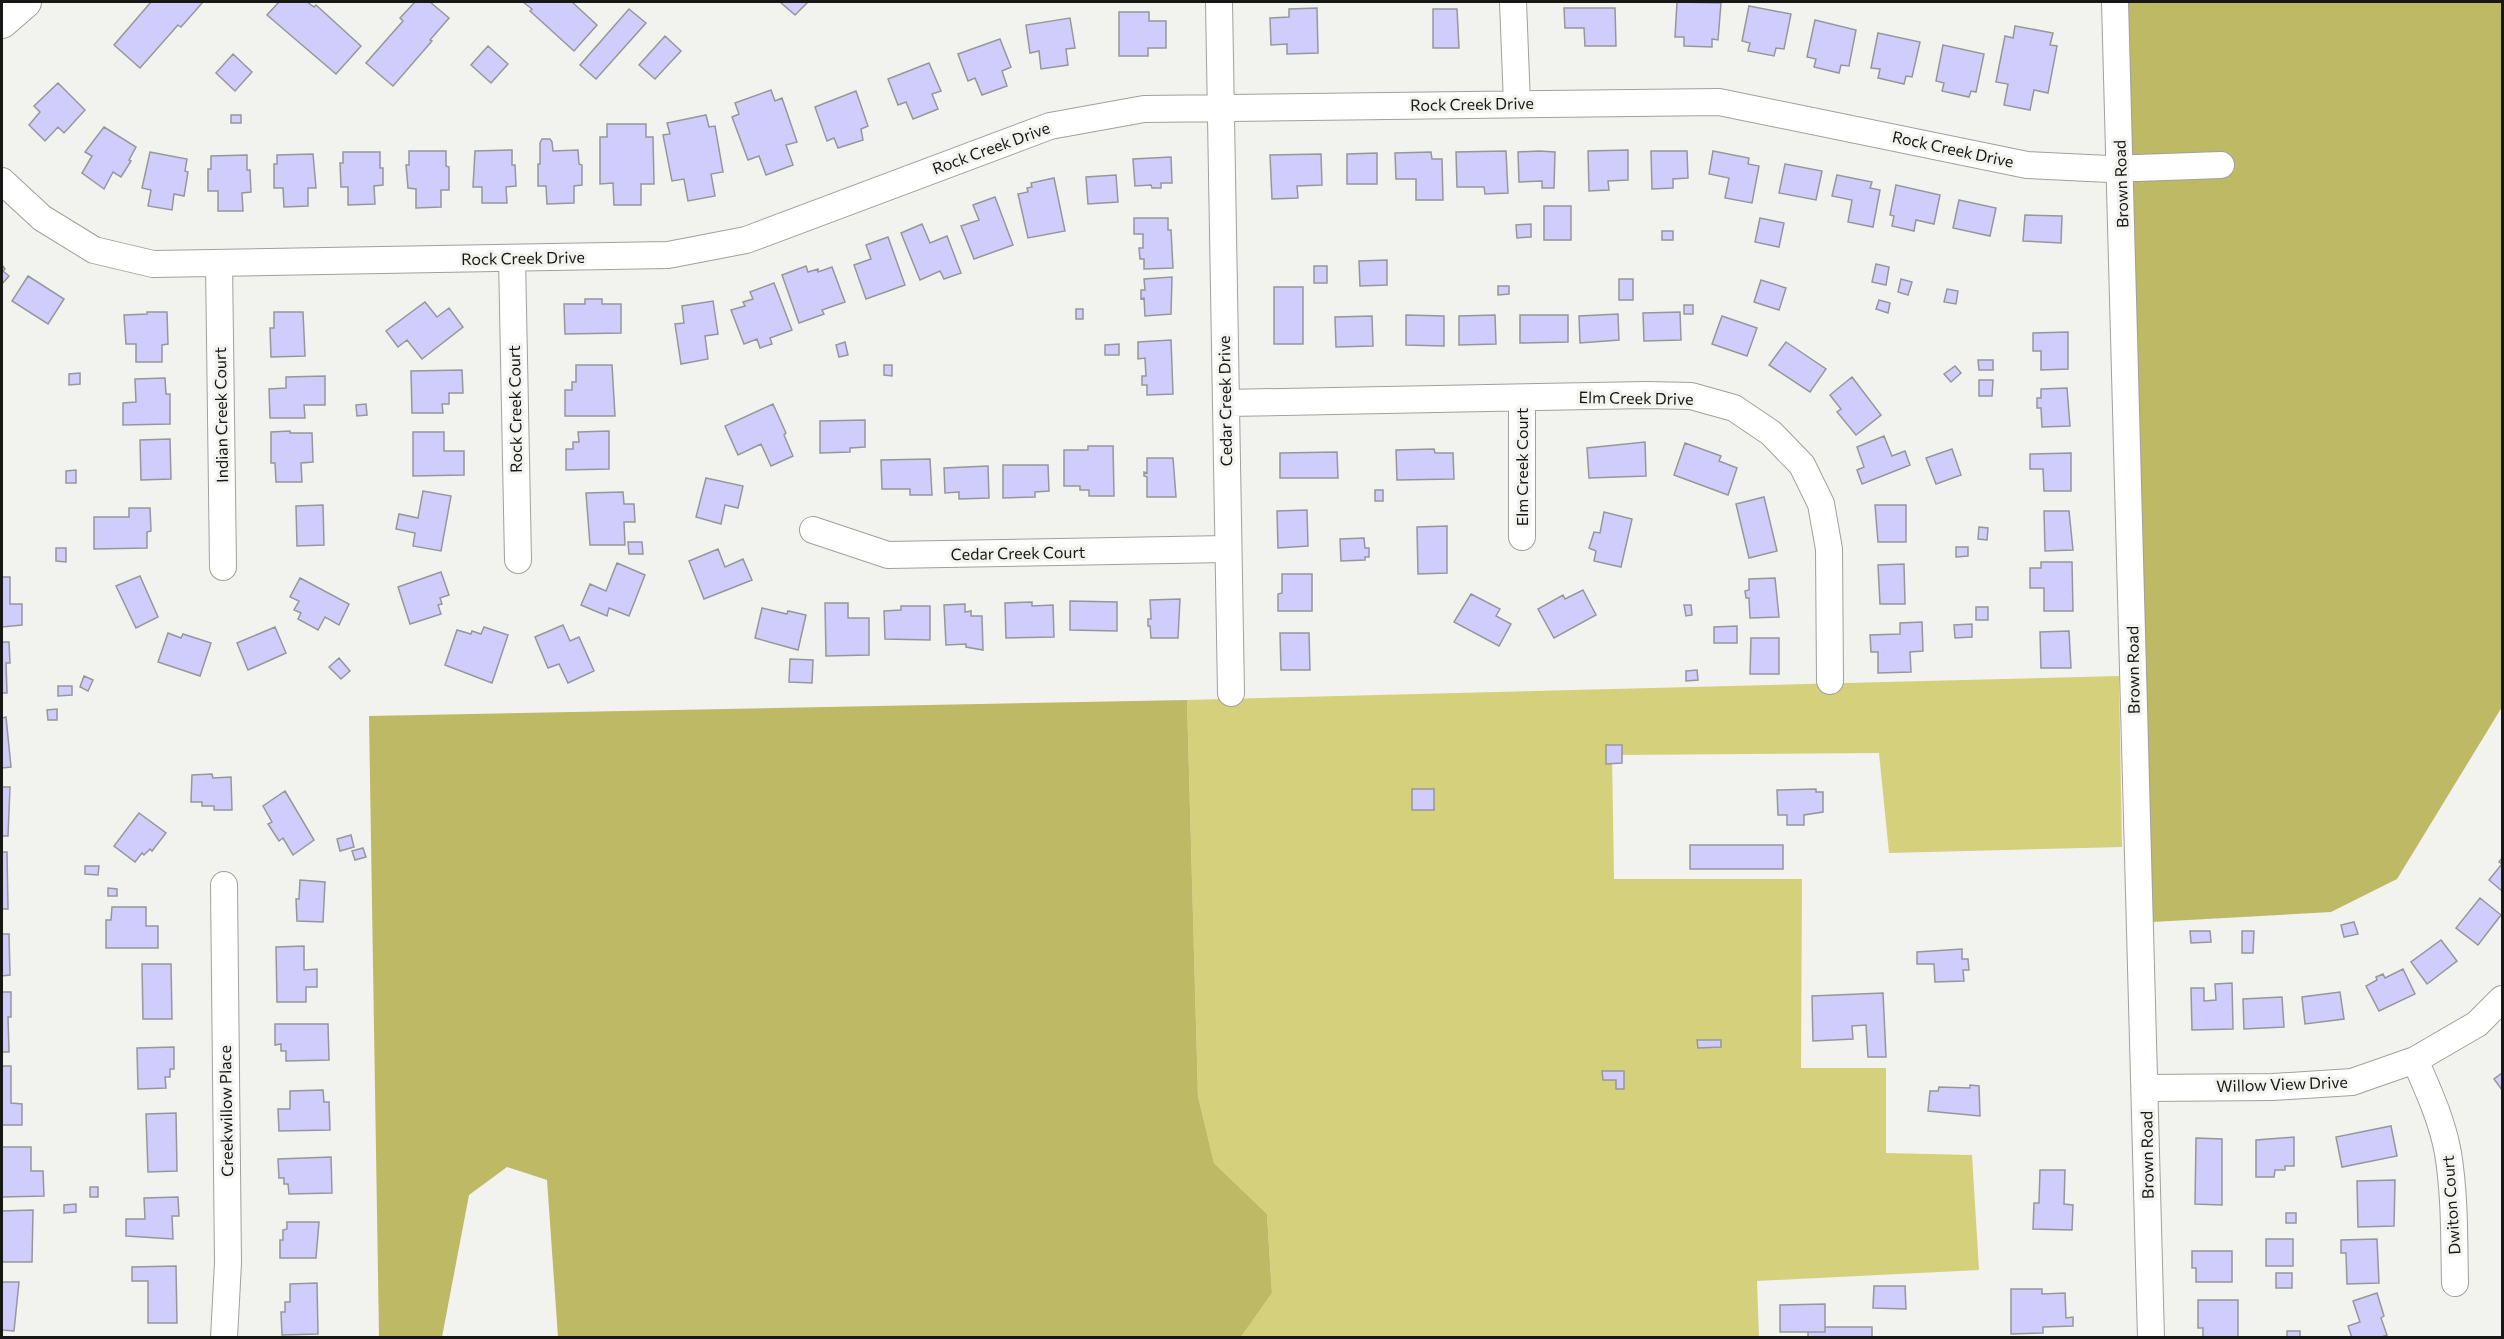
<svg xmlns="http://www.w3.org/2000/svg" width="2504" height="1339" font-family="Commissioner,sans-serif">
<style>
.green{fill:#d5d07b}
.forest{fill:#beb964}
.building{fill:#d0cdfc;stroke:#97979b;stroke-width:1.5}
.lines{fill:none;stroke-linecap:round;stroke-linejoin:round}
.minor-casing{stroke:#a0a09c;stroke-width:28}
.major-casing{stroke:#a0a09c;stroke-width:34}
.minor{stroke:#fff;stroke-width:26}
.major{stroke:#fff;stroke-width:32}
.labels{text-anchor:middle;stroke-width:6;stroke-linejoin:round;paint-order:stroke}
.street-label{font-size:16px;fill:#171716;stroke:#f2f2ee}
</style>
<rect width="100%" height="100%" fill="#f2f2ee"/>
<path class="green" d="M2119 676 2122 847 1889 853 1879 753 1612 755 1614 879H1802L1801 1068H1886V1153L1972 1155 1979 1270 1757 1281 1759 1337H1241L1272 1293 1267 1214 1214 1163 1198 1096 1187 700Z"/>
<path class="forest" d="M2128 2H2502V707L2397 879 2331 912 2152 922Z
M1187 700 1198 1096 1214 1163 1267 1214 1272 1293 1241 1337H558L547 1180 507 1167 469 1195 442 1337H379L369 716Z"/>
<path class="building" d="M151 2H203L181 27 178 25 140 68 114 45Z
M279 2H307L314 7 316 5 361 46 336 74 267 15Z
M415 2H430L449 18 430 40 432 41 393 86 366 63 403 21 400 18Z
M523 2H572L597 25 574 51 530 11 532 9Z
M780 2H808L795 15Z
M1677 2 1721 3 1718 40 1712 39V47L1684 46V37H1675Z
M1749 6 1791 14 1784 49 1776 48 1774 56 1748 51 1750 43 1742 41Z
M1317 8 1318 53 1287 54V44L1271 45 1270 18 1289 17V9Z
M1564 8H1615L1616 46H1585L1584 28H1565Z
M629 9 646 23 596 79 580 65Z
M1433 9H1457L1459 48H1433Z
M1119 12H1149V21H1166V48H1148V56H1119Z
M1070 18 1075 48 1066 49 1068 65 1041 69 1039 51 1030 53 1026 25Z
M1815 20 1856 30 1849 66 1841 65 1839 73 1814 67 1816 59 1807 57Z
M2015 26 2053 33 2050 45 2057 46 2048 93 2034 90 2030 110 2004 105 2008 84 1996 82 2005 36 2013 38Z
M1878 33 1920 42 1912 77 1906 76 1904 84 1878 78 1880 69 1871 68Z
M665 36 681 51 655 79 639 65Z
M1000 39 1011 67 1002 71 1007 86 982 95 975 78 968 81 958 54Z
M1943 45 1984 54 1976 92 1971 91 1969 97 1942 91 1944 83 1936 81Z
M488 46 508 64 491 83 471 65Z
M233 54 252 72 235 91 216 73Z
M929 63 941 91 932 94 938 109 913 119 906 102 898 105 888 79Z
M58 83 85 110 64 133 58 127 45 141 29 125 40 112 34 106Z
M771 90 775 101 782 98 797 142 786 145 793 165 766 175 759 156 748 160 732 117 739 114 735 103Z
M856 91 868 126 861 129 863 140 838 148 834 138 827 141 815 107Z
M231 115H241V123H231Z
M706 115 709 127 715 126 723 172 711 174 715 196 688 201 684 179 672 181 663 135 670 134 667 123Z
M607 124H646V137H653L654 184H641V205H614L613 183 600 184V137H607Z
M104 127 136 147 129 160 131 161 121 177 113 172 104 189 82 173 92 156 85 152Z
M542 139H550L552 142 553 151 578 150 579 164 582 165V185L574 186V203L547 204 546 186H538V164H540V143Z
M512 150V165H515L516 186 506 187 507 203H482V187H473L475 151Z
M1628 150V180L1608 181 1609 190 1589 191 1588 151Z
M409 151H446V166L449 167V190H441V207L416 208V189L408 188 406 165H409Z
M1506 151 1508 193 1485 194 1484 187H1457L1456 152Z
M1539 151 1555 152 1554 188H1542V181L1519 182 1518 152Z
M1651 151H1687L1688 178 1673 179V188L1652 189Z
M1713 151 1749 158 1748 164 1759 166 1752 203 1725 198 1729 178 1709 174Z
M150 152 187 159 185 171 188 172 184 196 174 194 172 210 148 206 151 190 142 188Z
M343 152H380V168H383V185L374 186 375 204 348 205V187H341L340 163H343Z
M1431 152 1432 159H1442L1443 200H1416V179H1396L1395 153Z
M1377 153V184H1347V154Z
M313 154 316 188H308V206L284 207 283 188H274V164H277V155Z
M1321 154 1322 185 1297 186 1298 198 1272 199 1270 155Z
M247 155V170H250L251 192 242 193 243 211H218V191H208V169H211V156Z
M1171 157 1172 183H1161V188H1152L1151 185 1135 186 1133 159Z
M1785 164 1822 171 1816 200 1779 193Z
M1116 175 1118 202 1088 204 1086 177Z
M1837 175 1872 182 1870 188 1880 190 1873 227 1848 222 1852 200 1832 196Z
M1054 178 1065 231 1028 238 1018 194 1028 192 1027 188 1032 187 1031 183Z
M1896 185 1940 195 1934 224 1916 220 1914 231 1892 226 1894 216 1890 215Z
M995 197 1013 245 974 259 961 226 979 220 973 205Z
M1959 200 1996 208 1990 236 1953 228Z
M1544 206H1571V240H1544Z
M2025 215 2062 216 2061 243 2023 241Z
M1134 218H1168V230H1171L1173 268 1144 269V259H1140L1139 248H1143V234H1134Z
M1760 218 1784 223 1779 247 1755 242Z
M922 224 930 243 947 236 961 273 944 279 940 271 920 280 901 233Z
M1531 224V237L1517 238 1516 225Z
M1662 231H1673V240H1662Z
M888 237 905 285 866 299 854 265 871 259 866 245Z
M1387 260V285L1360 286 1359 261Z
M1876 264 1889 267 1886 285 1872 282Z
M2 265 5 269 3 271 9 276 2 284Z
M806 266 808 272 818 269V272L832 267 845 302 822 310 824 314 799 323 782 275Z
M1314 266H1327V283H1314Z
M28 276 64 299 48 324 12 301Z
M1172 277 1171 314 1145 316 1144 298 1141 299V290H1145L1144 279Z
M1619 279H1633V300H1619Z
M1901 279 1912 282 1908 295 1898 292Z
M1761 280 1786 288 1779 310 1754 302Z
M774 283 792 330 770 338 772 344 760 348 757 339 744 344 731 310 745 306 743 302 753 299 750 292Z
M1498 286H1509V294L1498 295Z
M1274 287H1303V344H1274Z
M1947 289 1958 291 1956 304 1944 302Z
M585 299H602V304H621V333L565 334 564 304H585Z
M1879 300 1890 303 1888 313 1876 309Z
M713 301 718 334 705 336 708 359 681 364 675 324 684 323 682 306Z
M425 302 437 317 449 308 463 327 422 359 407 340 398 347 386 331Z
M1684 305H1693V314H1684Z
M1076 309H1083V319H1076Z
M147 312H167L168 344 162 345V362H136V344H126L124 315 147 314Z
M274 312H303L305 356 271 357 270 328H274Z
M1680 312 1681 340 1644 341 1643 313Z
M1618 314 1619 340 1580 343 1579 316Z
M1406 315 1444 316V346L1406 345Z
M1495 315 1496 344 1459 345V316Z
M1520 315H1568V342L1520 343Z
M1372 316 1373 346 1336 347 1335 317Z
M1722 316 1757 328 1747 356 1712 344Z
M2068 332V369L2041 370V351H2033V333Z
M1171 340 1173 394 1147 395V385H1142V376H1146L1145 358 1138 359V342Z
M845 342 848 355 839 357 836 345Z
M1786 342 1826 369 1810 392 1769 365Z
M1119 344V355H1105V345Z
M1978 360H1993V370H1979Z
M576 365H612L615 416H565V390H572V382H576Z
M884 365H892V376L884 375Z
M1955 366 1961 373 1951 382 1944 374Z
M462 370 463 393H449V404H442L443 413H412L411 371Z
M80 373V384L69 385V374Z
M325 376V405H304L305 418H270L269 389 286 388V377Z
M1852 377 1881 415 1856 435 1837 412 1841 409 1830 395Z
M165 378 166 394H170V424L123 425V403L136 402 135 379Z
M1979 380H1993L1992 396H1979Z
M2067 388 2070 426 2042 427 2041 408H2037V398H2041V389Z
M366 404 367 415 357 416 356 405Z
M773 404 786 433 784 435 793 456 771 466 761 444 738 455 725 426Z
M865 420V447L850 448V452L820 453V421Z
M290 431V433H312L313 462 301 463 302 482H276L275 463H271V432Z
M609 431V469L566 470V449H573V442H579L578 432Z
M413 432H444V451H464V475L413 476Z
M1884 436 1892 456 1905 451 1910 465 1862 484 1857 470 1864 467 1857 447Z
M170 439 171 479 141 480 140 440Z
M1645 442 1646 476 1589 478 1587 448Z
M1685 443 1721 456 1719 461 1737 468 1728 495 1674 475Z
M1088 446H1113L1114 496H1089V490H1080V486H1064V450H1088Z
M1434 449 1435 453H1453L1454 479 1397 480 1396 450Z
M1952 449 1961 475 1936 484 1926 458Z
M1337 452 1338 478H1280V453Z
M2071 453V491H2044L2043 469H2030V454Z
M1147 458H1173L1176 497H1147V477L1144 476V472L1147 473Z
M930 459 932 495H910V489H882L881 460Z
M1003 465H1048L1049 491 1035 492V497L1003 498Z
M988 466 989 498 959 499V492L945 493 944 468Z
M76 470V483H66V471Z
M706 478 743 486 738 508 725 505 721 524 696 517Z
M1375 490H1383V501H1375Z
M423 491 451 496 441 551 413 546 415 533 396 529 399 514 418 518Z
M623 492 624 504H634L635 522H624L625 545H590L586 493Z
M1764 497 1777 551 1749 558 1736 504Z
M323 505 324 545 297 546 296 506Z
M1875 505H1906V542H1878Z
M129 508H150L151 531 147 532V548L94 549V517H129Z
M1307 510 1308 546 1278 548 1277 511Z
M2044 511H2069L2073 550 2045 551Z
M1604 512 1632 519 1621 567 1594 561 1596 551 1589 548 1594 532 1600 533Z
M1447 526V573L1418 574 1417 527Z
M1979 527 1988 528 1987 540 1978 539Z
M1364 538 1365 548H1369V557H1365V560L1341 561 1340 539Z
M628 542H642L643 554H629Z
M1956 547H1968V556L1956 557Z
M56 548H66V562L56 561Z
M718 549 725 567 743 559 752 580 704 599 689 561Z
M2041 562H2072L2073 611H2044V588H2030V568H2041Z
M617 563 645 575 629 616 609 608 607 616 581 605 590 584 606 591Z
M1904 564 1905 604H1880L1878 565Z
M441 572 449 595 440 598 442 604 438 605 441 614 410 624 398 587Z
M1282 574H1312V611H1278V594L1282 593Z
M140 576 158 617 136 628 116 586Z
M2 577H10V604H22V625L2 627Z
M300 578 349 604 339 625 325 617 318 630 298 619 301 613 294 610 299 601 290 597Z
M1775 578 1779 617 1750 618 1749 598H1746L1745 591 1749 590V579Z
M1583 590 1596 615 1554 638 1538 609 1563 595 1565 599Z
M1471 594 1500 609 1496 616 1511 624 1499 646 1454 622Z
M1180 599 1178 638H1151L1150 626H1148V619H1151L1150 600Z
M1070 601 1117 602V631L1070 630Z
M1032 602V606L1053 605 1054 637 1006 638 1005 603Z
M825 603H848V618H869V655L826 656Z
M965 604V612L971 611V616H982L983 650 966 647V644L946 645 944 605Z
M1684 605H1691L1692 615 1686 616Z
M901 606H930V640L885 639 884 611 901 610Z
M1976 607H1988V620H1976Z
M762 608 787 614 788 611 806 615 798 650 755 638Z
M1922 622 1923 651 1910 652 1911 672 1878 673V652H1871L1870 635 1900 634V623Z
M1972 624V637L1955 638 1954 625Z
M563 625 570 641 579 637 594 671 568 683 559 664 548 668 535 637Z
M1737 626V643H1714V627Z
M275 627 286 653 248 670 237 643Z
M484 627 508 635 492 683 445 665 457 630 471 634 472 631 481 634Z
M2069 631 2071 668H2041L2040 632Z
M168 633 181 638 183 634 211 643 200 676 158 662Z
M1280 633H1309L1310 670H1281Z
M1751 638H1779V674H1750Z
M2 642H9L10 663H6L7 693H2Z
M339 658 350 671 341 679 329 667Z
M790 659 813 660 812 683 789 682Z
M1697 670 1698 680 1686 681V671Z
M84 676 93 680 88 691 80 687Z
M58 686H72V695L58 696Z
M57 709V720H48L47 710Z
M6 717 11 767 2 768V718Z
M1606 745H1622V763L1606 764Z
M212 774 213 778 231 777 232 810H214V806H202V802H191L192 775Z
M2 787H10L8 836H2Z
M1412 789H1434V810H1412Z
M1816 789V792H1823V812L1804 815V825H1787V815H1778L1777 790Z
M285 791 314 840 293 855 283 838 279 841 268 824 272 822 263 806Z
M139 813 166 833 152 851 150 849 144 855 142 853 135 862 114 846Z
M351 835 354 847 340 851 337 839Z
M1690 845H1783V869H1690Z
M363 848 366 857 355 860 352 851Z
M2 852H7L8 909H2Z
M2502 858V891L2489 880 2502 864 2499 862Z
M85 866H99L98 875 85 874Z
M300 880 325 882 323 922 297 921 296 899H299Z
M108 888 117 889V896H108Z
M2480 898 2501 915 2478 945 2456 928Z
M112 907H146V926H158V948H106V920H111Z
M2354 922 2358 934 2344 937 2341 925Z
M2190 931H2210L2211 942 2191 943Z
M2242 931H2254L2253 953H2242Z
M2 934H9L10 975 2 976Z
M2441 940 2457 961 2427 984 2411 962Z
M304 946V970L317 969V987H306V1002H277L276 947Z
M1962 949V959H1968L1969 970H1963L1964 981 1935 982 1934 964H1917V952Z
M142 964H171L172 1019H143Z
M2403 969 2415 994 2379 1011 2366 986 2377 980 2376 977 2383 974 2385 978Z
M2232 983 2233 1029 2192 1030 2191 988H2204V1001L2216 1000 2215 984Z
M2 992H11V1017H8L9 1052H2Z
M2340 992 2344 1019 2305 1024 2302 997Z
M1883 993 1886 1057H1868L1866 1025 1852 1026 1853 1039 1813 1041 1812 996Z
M2282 997 2284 1027 2244 1029 2243 999Z
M275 1024H328L329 1060 286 1061V1051H281V1044L275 1045Z
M1697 1040H1721V1047L1698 1048Z
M174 1047V1069H170V1077H165L166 1088 138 1089 137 1048Z
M2 1066H11V1103L22 1104V1125H2Z
M1602 1071H1624V1089H1616V1080H1603Z
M2502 1073V1090L2494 1079Z
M1970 1085 1979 1086 1980 1116 1928 1111 1930 1091H1938L1939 1087 1970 1088Z
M323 1090 324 1102H329L330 1130 279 1131 278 1109H290V1091Z
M176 1113 177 1171 148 1172 146 1114Z
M2391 1126 2397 1156 2342 1167 2336 1137Z
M2294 1137V1166H2285V1170H2275L2274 1177H2256V1140Z
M2196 1138 2222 1139V1205L2195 1204Z
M2 1147H31V1171H43L44 1196 2 1197Z
M331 1157 332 1193 289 1194 288 1184H284V1178H279L278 1159Z
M2040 1170H2065L2064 1204 2073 1205 2072 1230 2033 1229 2034 1203H2039Z
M2395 1180 2394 1226 2358 1227 2357 1181Z
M90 1187H98V1197H90Z
M178 1197 179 1216H172L173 1239 126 1236V1219H145L144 1198Z
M76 1204V1212L64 1213V1205Z
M33 1210 32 1262H2V1211Z
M2286 1213H2296V1223H2286Z
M287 1222H319L316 1258H280V1240H283V1230L287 1229Z
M2266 1239H2293V1266H2266Z
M2377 1239 2379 1283 2347 1284 2346 1253H2341V1240Z
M2192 1251H2232V1282H2196V1268H2192Z
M176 1266 177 1323H148V1281H132V1267Z
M2276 1273H2292V1288H2276Z
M2 1282H19L14 1331 2 1330Z
M317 1283 318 1334 282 1335 281 1312H285V1302H290V1284Z
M1874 1286H1905L1906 1309 1873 1308Z
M2011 1289H2042V1294L2065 1293 2066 1318 2073 1317V1326L2043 1327V1333L2011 1334Z
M2377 1293 2384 1316 2381 1318 2387 1335 2379 1338H2352L2348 1326 2360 1322 2353 1301Z
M2198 1300H2238V1338H2203V1328H2198Z
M1825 1304V1332H1780V1305Z
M1825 1327H1872V1338H1808V1332H1825Z
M2287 1331H2300V1338H2287Z"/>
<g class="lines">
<defs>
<path id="minor" d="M1219 2 1231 693
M1513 2 1517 104
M2115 2 2151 1338
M2 181 42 218 94 250 153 264 668 255 746 240 1050 126 1144 109 1719 102 2027 165 2109 169 2221 165
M512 258 518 560
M219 263 223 567
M1522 398V537
M1226 403 1646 395 1691 396 1734 408 1771 433 1802 465 1821 504 1829 549 1830 681
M813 530 888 555 1227 549
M2415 1060C2428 1090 2442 1120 2448 1153 2455 1196 2454 1239 2455 1283
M2145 1088 2273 1087 2352 1082 2415 1060 2477 1024 2502 999
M224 1338 228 1263 224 885"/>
<path id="major" d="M2 22 25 2"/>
</defs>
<use href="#minor" class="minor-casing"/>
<use href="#major" class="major-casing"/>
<use href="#minor" class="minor"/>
<use href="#major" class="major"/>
</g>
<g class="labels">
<g class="street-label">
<text transform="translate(1472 104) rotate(-1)" y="6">Rock Creek Drive</text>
<text transform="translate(991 148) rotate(-20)" y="6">Rock Creek Drive</text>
<text transform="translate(1953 149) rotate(12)" y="6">Rock Creek Drive</text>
<text transform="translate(2121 184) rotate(-92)" y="6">Brown Road</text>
<text transform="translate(523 258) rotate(-1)" y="6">Rock Creek Drive</text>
<text transform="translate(1636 398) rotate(1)" y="6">Elm Creek Drive</text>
<text transform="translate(1225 401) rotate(-91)" y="6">Cedar Creek Drive</text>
<text transform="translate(515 409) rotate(-91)" y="6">Rock Creek Court</text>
<text transform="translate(221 415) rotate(-91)" y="6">Indian Creek Court</text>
<text transform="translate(1522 467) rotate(-90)" y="6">Elm Creek Court</text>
<text transform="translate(1018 553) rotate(-1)" y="6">Cedar Creek Court</text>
<text transform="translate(2133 670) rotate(-91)" y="6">Brown Road</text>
<text transform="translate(2282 1084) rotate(-2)" y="6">Willow View Drive</text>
<text transform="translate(226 1111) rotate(-91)" y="6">Creekwillow Place</text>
<text transform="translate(2147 1155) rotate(-91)" y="6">Brown Road</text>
<text transform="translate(2451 1205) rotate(-94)" y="6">Dwiton Court</text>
</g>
</g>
<rect width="2504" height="1339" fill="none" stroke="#171716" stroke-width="6"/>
</svg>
